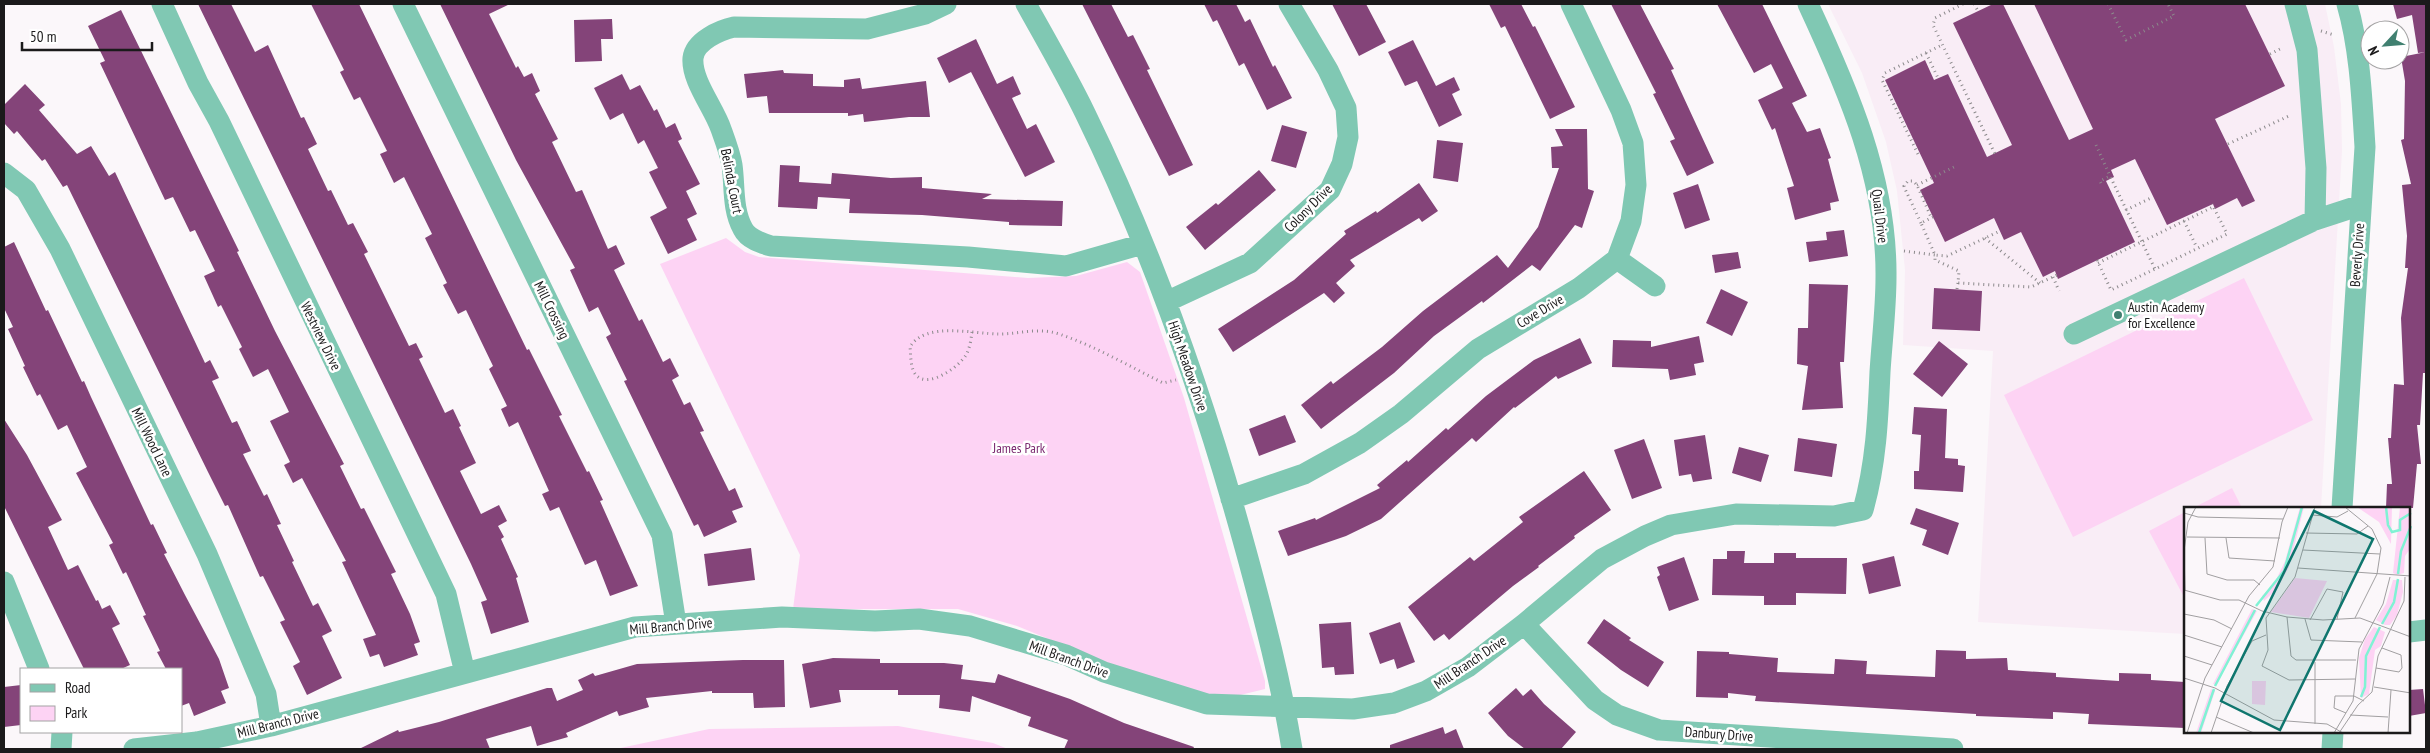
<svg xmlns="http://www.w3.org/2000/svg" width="2430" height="753" font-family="'PT Sans Narrow',sans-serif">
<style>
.built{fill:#f9edf6}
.green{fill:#fdd3f4}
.building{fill:#844479}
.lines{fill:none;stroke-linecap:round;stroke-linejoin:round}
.path{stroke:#8c8a8c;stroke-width:3;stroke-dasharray:1 4;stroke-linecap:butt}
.minor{stroke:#80c8b3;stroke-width:21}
.poi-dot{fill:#408070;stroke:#fff;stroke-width:2}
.labels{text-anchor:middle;stroke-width:5;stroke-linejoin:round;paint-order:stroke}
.street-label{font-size:14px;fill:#1b1a1b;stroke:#fff}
.poi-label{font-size:14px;fill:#1b1a1b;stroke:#fff;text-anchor:start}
.park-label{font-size:14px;fill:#7b2970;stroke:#fff}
.inset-river{fill:none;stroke:#80f2d4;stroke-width:2.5}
.inset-road{fill:none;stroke:#a19fa1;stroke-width:1}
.view{fill:#0f766e;fill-opacity:0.15;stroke:#0f766e;stroke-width:2.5}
.inset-edge{fill:none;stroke:#1b1a1b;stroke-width:2.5}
</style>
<rect width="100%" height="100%" fill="#fbf7fa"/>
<path class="built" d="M1828 4H2325L2334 47 2341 104 2342 151 2321 508H2185V634L1978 622 1993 351 1903 345 1905 270 1897 191 1886 142 1862 73Z"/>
<path class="green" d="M726 238 745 252 759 257 1028 278 1076 276 1127 262 1140 272 1184 398 1265 681V689L1228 698 1193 693 1139 676 1017 626 958 609H793L800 555 660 264Z
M2244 278 2313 420 2073 537 2004 395Z
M2232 488 2242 508H2193Z
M2185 512V599L2149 531Z
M898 726 993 743 1008 749H616L709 729Z"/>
<path class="building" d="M198 4H231L255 52 268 45 301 118 304 117 317 144 308 149 328 191 331 190 348 225 353 223 368 252 364 254 409 346 416 343 423 357 419 359 445 413 453 409 461 426 459 427 476 463 460 471 481 514 499 505 507 521 498 526 504 537 501 539 518 577 516 578 529 622 491 634 481 602 487 600 471 564Z
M311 4H359L527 350 529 349 562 415 559 416 587 472 589 471 603 500 600 501 638 586 610 596 596 560 585 565 559 507 550 511 542 494 549 491 518 422 509 427 501 409 507 406 489 369 493 366 466 310 458 314 443 285 447 283 425 238 432 234 404 177 394 183 380 154 387 151 360 97 354 100 340 72 344 70Z
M440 4H510L489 14 516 68 518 66 524 77 532 73 540 91 535 94 558 139 552 142 576 192 582 190 608 249 616 245 625 264 614 270 639 321 642 319 663 362 670 358 679 376 672 380 684 405 690 402 704 431 700 432 729 491 735 488 743 507 732 511 737 522 704 537 698 524 694 526 624 381 627 380 606 337 611 334 598 307 589 312 570 270 575 268 516 160Z
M1082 4H1111L1128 37 1133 35 1150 69 1147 70 1193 165 1169 176Z
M1204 4H1236L1245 22 1250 19 1273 67 1275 65 1292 98 1267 110 1244 63 1239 66 1217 20 1213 22Z
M1332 4H1366L1386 42 1359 56Z
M1489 4H1521L1533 27 1535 26 1575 107 1550 119 1505 26 1501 28Z
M1611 4H1640L1674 69 1671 70 1714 163 1687 176 1670 141 1675 139 1653 94 1656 93Z
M1717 4H1762L1807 96 1792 103 1807 132 1820 128 1831 158 1828 159 1839 201 1830 203 1831 210 1795 220 1787 188 1794 186 1775 128 1772 130 1758 100 1783 88 1771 64 1754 73Z
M1993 4H2003L2069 140 2093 129 2034 4H2245L2285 86 2215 119 2255 201 2242 207 2237 198 2215 209 2213 204 2167 225 2135 159 2111 170 2114 177 2106 181 2135 242 2058 279 2055 271 2043 277 2021 232 2004 240 1994 218 1945 242 1920 190 1934 183 1885 80 1925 60 1934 80 1948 74 1987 157 2012 145 1953 23Z
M2393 4H2426V373H2423L2420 425H2417L2421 464H2417L2413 508H2386L2387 484H2392L2388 438H2391L2394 384 2404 385 2401 318 2408 268H2405L2407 236 2402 185 2411 184 2401 140 2404 139 2405 81 2401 57 2426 52 2418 53 2412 15 2397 19Z
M121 10 239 251 237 252 275 331 344 464 340 466 361 509 364 508 396 572 391 574 410 614 420 642 414 644 418 655 384 667 379 654 370 657 363 639 376 635 342 562 346 561 302 478 293 483 284 465 290 462 270 421 289 412 268 369 253 377 239 349 242 347 221 305 218 307 204 276 215 271 195 230 190 232 173 197 165 200 100 63 105 61 88 26Z
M612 19 613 39H601L602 61 575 62 574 20Z
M976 39 997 84 1013 76 1021 94 1012 98 1027 129 1036 124 1055 162 1025 177 971 72 949 83 937 58Z
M1413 40 1436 86 1454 77 1460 90 1452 94 1462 115 1439 127 1417 81 1405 86 1388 52Z
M783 70 784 73 813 74V86L844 87V80L860 78 862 89 926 81 930 117H909L864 122 863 114 848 116V113H769L767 96 747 98 744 74Z
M622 74 630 90 640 85 654 111 657 109 666 128 675 123 682 139 678 141 700 184 686 191 697 214 687 219 697 240 668 254 650 217 667 208 649 172 658 168 644 140 638 144 623 113 610 120 594 88Z
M25 84 45 105 39 110 77 154 91 146 109 176 115 172 205 363 210 360 219 378 212 381 232 423 237 421 251 451 243 454 264 496 267 494 281 524 277 525 294 561 292 562 313 606 318 603 332 631 322 636 342 678 307 695 293 666 300 662 280 622 285 620 263 576 260 577 228 505 225 506 208 472 67 185 63 187 45 159 42 161 17 131 14 134 4 123V105Z
M1282 125 1307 132 1296 168 1271 161Z
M1555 129H1587L1588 189 1594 191 1582 228 1575 225 1540 271 1532 265 1483 303 1482 301 1434 336 1394 373 1321 429 1301 405 1331 381 1333 384 1382 347 1423 311 1497 255 1508 268 1538 227 1559 168H1552L1551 147 1563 146Z
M1437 140 1463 143 1458 182 1433 178Z
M780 165 800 166 799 182 831 184 832 173 891 178 922 177V188L992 194 982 199 1063 201 1062 226 1009 225V222L922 215 849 213 850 199 818 197 817 209 778 207Z
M1259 170 1276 190 1205 250 1186 227 1216 203 1218 205Z
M1419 183 1438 211 1422 222 1419 218 1350 260 1355 266 1336 283 1345 293 1334 303 1324 293 1233 352 1218 329 1294 280 1346 234 1344 231 1376 211 1377 213Z
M1698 184 1710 220 1685 229 1673 193Z
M1844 230 1848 256 1809 262 1806 242 1827 240 1826 232Z
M14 242 46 311 48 310 82 382 84 381 91 397 151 525 153 524 167 553 164 554 185 595 219 659 229 688 221 691 226 703 194 716 189 703 181 706V669H166L157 652 160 651 143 616 146 615 126 572 123 574 109 545 113 543 76 473 87 467 67 425 58 430 40 394 37 396 23 367 25 366 8 329 13 327 4 308V247Z
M1738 252 1741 268 1715 273 1712 255Z
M1809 284 1848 285 1844 362H1840L1843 408 1802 410 1808 366 1797 364 1798 328H1808Z
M1934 288 1982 291 1980 331 1932 329Z
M1721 289 1748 302 1732 336 1706 323Z
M1699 336 1704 362 1694 364 1696 375 1670 380 1668 369 1612 367 1613 340 1651 341V347Z
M1580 338 1592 363 1558 379 1556 376 1515 408 1514 407 1476 442 1472 438 1381 519 1346 536 1288 556 1278 531 1315 518 1316 520 1380 488 1377 485 1407 460 1408 462 1446 428 1448 430 1486 396 1534 360Z
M1939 341 1968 364 1942 397 1913 374Z
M1914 407 1947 409 1945 458 1958 459V465L1965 466 1963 492 1914 489V471H1919L1921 435 1912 434Z
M1285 415 1296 442 1259 456 1249 429Z
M4 419 27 455 62 520 48 527 68 570 78 565 96 601 98 600 102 609 110 605 120 624 112 628 130 665 121 669H84L73 647 4 506Z
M1705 435 1712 479 1693 482 1691 474 1679 476 1674 440Z
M1798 438 1837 444 1832 477 1794 471Z
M1644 439 1662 488 1632 499 1614 450Z
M1739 447 1769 455 1761 482 1732 473Z
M1584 471 1611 510 1574 536 1575 538 1538 566 1539 567 1513 586 1449 640 1444 634 1434 641 1408 607 1470 557 1474 561 1523 522 1519 517Z
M1916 508 1959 523 1948 555 1922 545 1927 530 1910 524Z
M751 548 755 580 708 586 704 554Z
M1727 551H1745L1744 563H1774V553H1796V558H1847L1846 594 1796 593V605H1764V596L1712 595 1713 559H1727Z
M1894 556 1901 586 1869 594 1862 564Z
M1684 557 1699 600 1669 611 1657 577 1660 575 1657 567Z
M1604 619 1631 638 1629 640 1664 662 1648 687 1621 670 1587 643Z
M1351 622 1354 674 1335 675 1334 667 1322 668 1319 624Z
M1400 622 1415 662 1397 669 1394 659 1380 664 1369 633Z
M1936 650 1966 651V659L2007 658 2008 670 2056 673V677L2119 681V673L2151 674V680L2185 682V728L2088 724 2089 714 2053 712V719L1976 716V714L1755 701 1756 696 1728 693V698L1696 697 1697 651 1729 652V654L1778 658 1777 672 1834 674 1835 659 1867 661 1866 674 1935 677Z
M833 658 880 659V663H944L963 665 961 679 995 683 998 674 1070 699 1124 723 1194 747 1193 749H1064L1068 740 1028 726 1031 717 972 696 970 712 939 708 940 695H898V690H839L841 702 810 708 802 664Z
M743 660H784L785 707 754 708 753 693H712V691L646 698 649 707 619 716 617 711 566 733 568 737 537 746 531 726 486 739 490 749H359L398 730 399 732 439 722 547 688H552L557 701 583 690 578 680 593 673 595 676 637 664Z
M21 685V725L4 727V687Z
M1516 688 1523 696 1531 689 1544 704 1576 732 1561 749H1525L1508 736 1488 713Z
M2423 689 2426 713 2409 716V690Z
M1443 727 1445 734 1456 729 1464 749H1390V745Z"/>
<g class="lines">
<path class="path" d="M1963 4 1935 18 1933 25 1995 154
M1974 4 1978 11
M2108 4 2126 40 2174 16 2168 4
M2321 31 2334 35
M1926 53 1938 78
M2270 54 2282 48
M2228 144 2291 115
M2096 145 2110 176
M1918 154 1882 80 1885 73 1942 45
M2101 183 2100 181 2110 176 2155 269 2227 234 2212 204
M1917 185 1956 166
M2126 210 2153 197
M1933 217 1921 223 1935 255 1947 256 2000 231
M2184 221 2197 248
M1921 223 1905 189 1904 186 1908 181H1913L1917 185 1931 217
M1985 238 2040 283
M1904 251 1935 255V260L1959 271 1958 283 2031 287 2057 275
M2097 260 2111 290 2155 269
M2098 263 2213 207
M2053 277 2059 291
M1957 289 1958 283
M972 332C971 339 970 348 966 355 959 367 928 389 916 375 910 368 911 355 910 347 925 321 974 334 999 334 1020 334 1038 327 1059 334 1095 346 1129 366 1163 383L1176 380"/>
<path class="minor" d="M162 4 198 83 219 121 446 594 465 673
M403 4 662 535 676 624
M946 4 925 14 867 29 734 27C720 30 695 41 693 58 691 80 714 108 721 129 725 140 730 153 732 165 735 186 732 209 743 229 748 239 761 243 771 246L968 257 1066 266 1143 244
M1026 4C1046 40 1067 76 1085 113 1153 252 1205 401 1246 551 1264 617 1281 682 1292 749
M2295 4 2307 50 2316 168 2315 220
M4 173 26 190 60 249 207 554 266 694 271 726
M1617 259 1655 286
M1166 302 1250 263 1330 190 1342 164 1348 137 1346 108 1328 70 1289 4
M2074 334 2315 220 2361 205
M1231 499 1304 474 1360 443 1401 414 1478 349 1579 288 1617 259 1631 221 1636 185 1633 143 1621 110 1571 4
M2342 508 2365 147C2362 100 2360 49 2347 4
M4 582 39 669
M1524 624 1595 700 1617 715 1659 730 1953 749
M2409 632 2426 630
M61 749 62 732
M134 749 197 742 271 726 635 627 782 617 875 621 919 619 970 626 1066 655 1104 672 1207 704 1353 709 1394 703 1426 691 1468 667 1524 624 1602 559 1645 536 1671 525 1736 514 1834 516 1863 510C1876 464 1878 419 1880 372 1882 340 1886 309 1886 277 1887 179 1848 90 1808 4
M2332 749 2333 732"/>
</g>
<circle class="poi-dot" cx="2118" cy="315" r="5"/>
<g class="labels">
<g class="street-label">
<text transform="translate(732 181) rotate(79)" y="5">Belinda Court</text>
<text transform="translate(1308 208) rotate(-45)" y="5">Colony Drive</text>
<text transform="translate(1880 216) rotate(83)" y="5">Quail Drive</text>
<text transform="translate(2357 255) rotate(-86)" y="5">Beverly Drive</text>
<text transform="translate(552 310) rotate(64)" y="5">Mill Crossing</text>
<text transform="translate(1540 311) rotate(-31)" y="5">Cove Drive</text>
<text transform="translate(321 336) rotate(64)" y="5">Westview Drive</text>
<text transform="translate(1188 366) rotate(71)" y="5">High Meadow Drive</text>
<text transform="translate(152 442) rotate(64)" y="5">Mill Wood Lane</text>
<text transform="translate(671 626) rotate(-5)" y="5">Mill Branch Drive</text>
<text transform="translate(1069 659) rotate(20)" y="5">Mill Branch Drive</text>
<text transform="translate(1470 662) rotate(-34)" y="5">Mill Branch Drive</text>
<text transform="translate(278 723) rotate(-14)" y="5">Mill Branch Drive</text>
<text transform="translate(1719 734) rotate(4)" y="5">Danbury Drive</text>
</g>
<g class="poi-label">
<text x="2128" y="312">Austin Academy<tspan x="2128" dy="16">for Excellence</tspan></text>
</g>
<g class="park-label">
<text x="1019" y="453">James Park</text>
</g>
</g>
<g transform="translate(2184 507)">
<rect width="226" height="226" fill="#fbf7fa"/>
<path d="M116 0H120L105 60 93 82 80 94 78 89 91 75 101 54ZM173 0H208L207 37 195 15ZM216 0H226V42L221 49 220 66 213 68 209 66ZM111 71 143 74 125 111 87 105ZM209 73H218L219 85 213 108 206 118H201L192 113 202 97ZM68 102 73 104 32 178 29 177ZM190 120 201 125 197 139 191 143 185 187 177 191 175 151 181 132ZM68 174H82L81 198 68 197ZM27 182 31 184 17 226H12Z" fill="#fdd3f4"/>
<path class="inset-river" d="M202 0 204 18 208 25 216 23V13L227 6M214 67 217 44 227 19M72 99 100 64 118 0M198 117 210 95 214 72M31 179 71 103M177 190 181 180 182 149 196 120M15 226 30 182"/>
<path class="inset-road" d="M131 0 111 70 82 111 84 143 78 159 105 173 171 172M161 0 188 22 197 41 193 67 171 111M0 6 14 10 99 12M128 8 153 10 164 4M122 26 173 27 184 19M3 30 96 31M21 31 23 67 43 73H70L76 78M42 31 45 51 91 54M119 43 196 47M114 61 227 69M0 83 36 93H55L78 104 103 110 139 113 176 111 227 130M1 84 0 44 4 15 12 0M0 107 30 113 48 122M103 110 107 149 112 153H172M121 112 127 133 178 135M126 113 143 82 159 85 153 112M0 128 38 140M0 149 28 158M192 161 215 165 218 161 217 148 198 141M0 171 31 181 90 213 143 217 159 226M190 180 227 186M162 206 150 201 151 189H170L180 194M166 208 204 210M32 210 70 226M131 217V155M3 226 21 171 65 89 89 60 98 15 104 0M27 226 43 179 68 134 82 128M150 226 169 194 175 142 199 97 206 70M155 226 174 198 188 185 194 149 220 94 221 70M204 226 207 183"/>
<path class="view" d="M130 4 189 32 96 223 37 194Z"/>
<rect width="226" height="226" class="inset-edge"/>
</g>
<rect width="2430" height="753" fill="none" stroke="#1b1a1b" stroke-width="10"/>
<rect x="20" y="668" width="162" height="65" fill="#ffffff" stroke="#a4a3a4"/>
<rect x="30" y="684" width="25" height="8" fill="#80c8b3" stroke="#a4a3a4"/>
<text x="65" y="693" font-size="15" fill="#1b1a1b">Road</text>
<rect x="30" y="706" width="25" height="15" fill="#fdd3f4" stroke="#a4a3a4"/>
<text x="65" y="718" font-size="15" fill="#1b1a1b">Park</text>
<g transform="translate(2385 45) rotate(244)"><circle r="24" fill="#ffffff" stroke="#a4a3a4"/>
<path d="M0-4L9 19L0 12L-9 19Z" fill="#408070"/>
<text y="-8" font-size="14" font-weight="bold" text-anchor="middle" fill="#1b1a1b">N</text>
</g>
<path d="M22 42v8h130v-8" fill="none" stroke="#1b1a1b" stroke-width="2.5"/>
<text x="30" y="42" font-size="15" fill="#1b1a1b" stroke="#ffffff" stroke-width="4" paint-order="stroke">50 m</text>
</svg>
